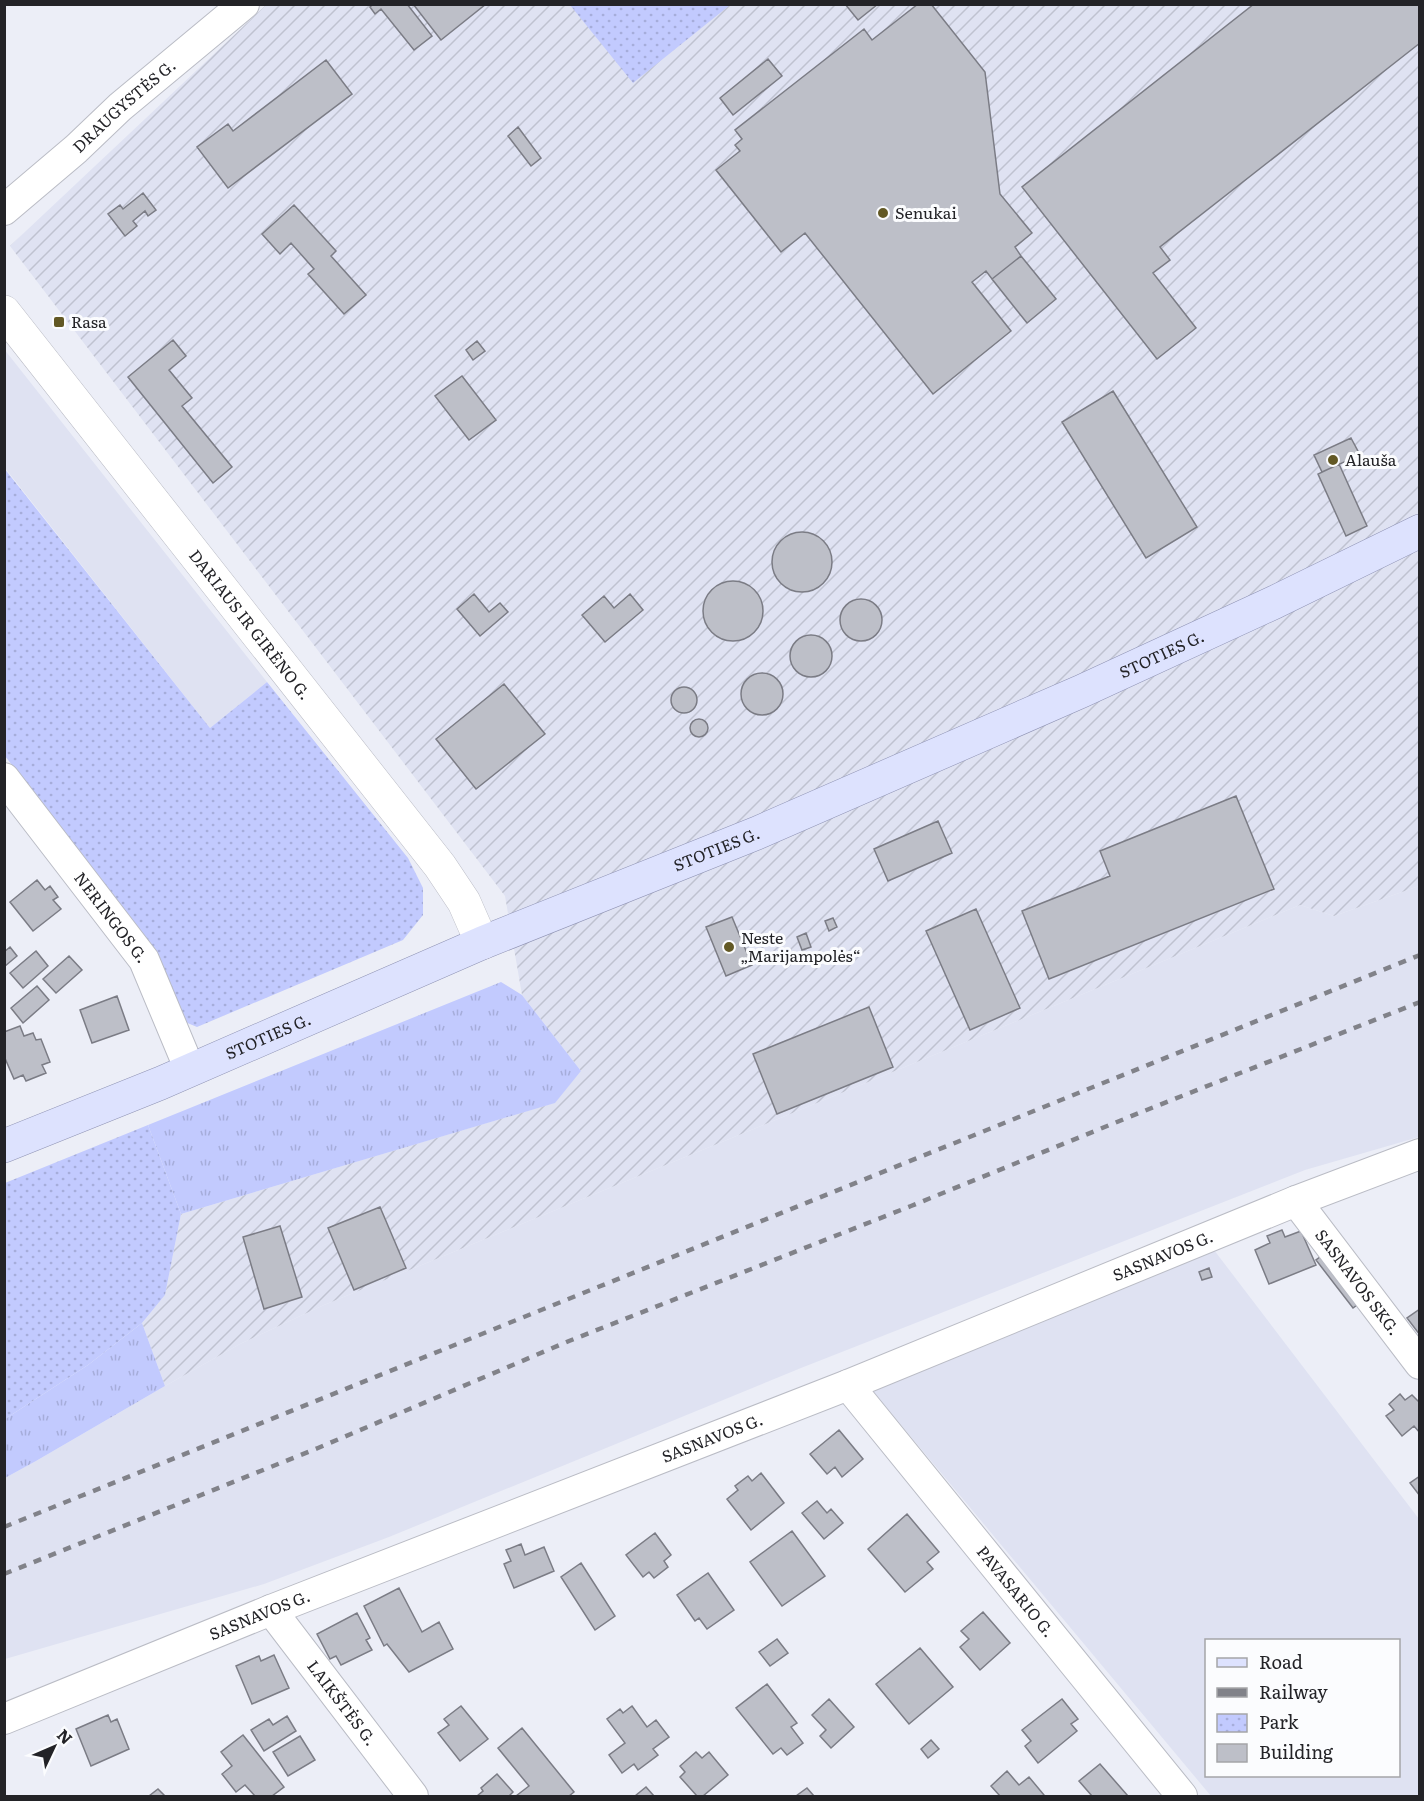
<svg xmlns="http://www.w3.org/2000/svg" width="1424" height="1801" font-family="Literata,serif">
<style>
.built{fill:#dfe2f2;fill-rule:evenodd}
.industrial{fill:url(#industrial-furrows)}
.grass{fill:url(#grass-tufts)}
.park{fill:url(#park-dots)}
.building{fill:#bdbfc8;stroke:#7b7c85;stroke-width:1.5}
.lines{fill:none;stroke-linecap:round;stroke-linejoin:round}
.minor-casing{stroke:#babcc5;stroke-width:32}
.tertiary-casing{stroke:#babcc5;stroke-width:34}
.primary-casing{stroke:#8e92b3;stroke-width:34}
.minor{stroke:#fff;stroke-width:30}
.tertiary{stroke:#fff;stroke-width:33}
.primary{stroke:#dde2fe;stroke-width:33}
.rail{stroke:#818289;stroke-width:4.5;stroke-dasharray:8 8;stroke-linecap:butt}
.poi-dot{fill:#625824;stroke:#fbfcfe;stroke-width:2}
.labels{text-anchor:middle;stroke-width:6;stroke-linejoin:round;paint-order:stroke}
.street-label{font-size:16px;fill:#232327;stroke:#fbfcfe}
.poi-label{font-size:16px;fill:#232327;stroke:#fbfcfe;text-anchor:start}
</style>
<defs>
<pattern id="industrial-furrows" width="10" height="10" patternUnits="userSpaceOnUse" patternTransform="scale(1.5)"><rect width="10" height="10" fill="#dfe2f2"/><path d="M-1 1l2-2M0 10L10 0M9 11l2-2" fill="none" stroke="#bfc2d0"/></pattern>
<pattern id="grass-tufts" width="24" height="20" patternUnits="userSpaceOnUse" patternTransform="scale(1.5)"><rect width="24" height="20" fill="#c2cafe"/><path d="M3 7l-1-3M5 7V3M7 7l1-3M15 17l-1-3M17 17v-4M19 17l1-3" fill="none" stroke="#a6adda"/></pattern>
<pattern id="park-dots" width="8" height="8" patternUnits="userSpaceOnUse" patternTransform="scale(1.5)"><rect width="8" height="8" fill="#c2cafe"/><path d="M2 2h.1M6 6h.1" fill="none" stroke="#a6adda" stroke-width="1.8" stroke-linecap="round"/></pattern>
</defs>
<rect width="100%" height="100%" fill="#eceef7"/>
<path class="built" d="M4 349 267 682 210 728 5 468Z
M1419 886V1137L1305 1170 801 1368 389 1537 264 1584 5 1659V1478L36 1461 165 1386 240 1344 324 1305 1300 905 1334 916Z
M1214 1250 1419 1519V1796H1211L871 1389ZM1206 1640H1398V1776H1206Z"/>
<path class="industrial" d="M266 5H1419V886L1334 916 1300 905 324 1305 240 1344 165 1386 142 1323 165 1295 181 1214 554 1103 581 1071 522 995 505 896 10 246Z"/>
<path class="grass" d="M501 982 522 995 581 1071 555 1103 181 1214 148 1125Z
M142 1323 165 1386 36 1461 5 1478V1419L88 1365Z"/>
<path class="park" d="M570 5H730L633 83Z
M4 468 210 728 267 682 408 858 423 888V915L403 940 197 1027 185 1022 147 940 5 756Z
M148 1125 181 1214 165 1295 142 1323 88 1365 5 1419V1183Z"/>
<path class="building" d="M373 4H407L432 36 414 50 381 9 375 14 370 7Z
M413 4H486L441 40Z
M845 4H878L858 20Z
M918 4H931L985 72 1000 194 1032 233 1015 247 1021 256 992 279 986 271 972 282 1011 331 933 394 805 233 781 252 716 170 740 151 735 145 742 139 735 130 864 29 872 40Z
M1254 4H1420V43L1160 247 1170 260 1153 273 1196 328 1157 359 1022 187Z
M768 59 782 76 733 115 720 98Z
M326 60 352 94 228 188 197 147 228 124 233 131Z
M518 127 541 158 531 166 508 136Z
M143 193 156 210 148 216 145 211 133 221 137 226 125 236 108 214 120 205 123 209Z
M294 205 336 251 331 256 366 295 344 314 308 274 314 269 291 243 280 254 262 234Z
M1021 256 1056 299 1027 323 992 279Z
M173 340 186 356 169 370 192 398 182 406 232 467 213 483 128 377Z
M477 341 485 351 473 360 466 350Z
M462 376 496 420 469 440 435 396Z
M1113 391 1197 527 1146 558 1062 422Z
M1351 438 1360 455 1322 472 1314 455Z
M1339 464 1367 526 1346 536 1318 474Z
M772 562a30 30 0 1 1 60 0a30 30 0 1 1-60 0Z
M703 611a30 30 0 1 1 60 0a30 30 0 1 1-60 0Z
M474 594 489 612 500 603 508 612 480 636 457 609Z
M630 594 643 610 605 642 582 615 604 596 614 608Z
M840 620a21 21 0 1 1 42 0a21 21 0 1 1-42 0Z
M790 656a21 21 0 1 1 42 0a21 21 0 1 1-42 0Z
M741 694a21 21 0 1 1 42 0a21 21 0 1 1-42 0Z
M504 684 545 734 476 789 436 739Z
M671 700a13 13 0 1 1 26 0a13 13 0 1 1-26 0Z
M690 728a9 9 0 1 1 18 0a9 9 0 1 1-18 0Z
M1236 796 1274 889 1049 979 1022 911 1110 876 1100 851Z
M938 821 952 853 888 881 874 849Z
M37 880 45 890 50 886 58 897 53 900 61 909 33 931 10 902Z
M976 909 1020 1008 970 1030 926 931Z
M732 917 752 965 726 976 706 927Z
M833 918 837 927 829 931 825 921Z
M806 933 811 947 802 950 797 937Z
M10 947 17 956 4 967V952Z
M36 951 48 966 23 988 10 973Z
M69 956 82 970 56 993 43 979Z
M37 986 49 1000 23 1023 11 1008Z
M117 996 129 1030 92 1043 80 1010Z
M869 1007 893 1067 777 1114 753 1054Z
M20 1026 24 1036 33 1033 36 1040 41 1039 50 1062 42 1065 46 1073 26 1081 23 1075 14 1079 4 1056V1032Z
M380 1207 406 1268 354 1290 328 1228Z
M280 1226 302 1297 264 1309 243 1237Z
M1282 1230 1285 1237 1301 1231 1316 1265 1269 1284 1255 1250 1270 1243 1267 1236Z
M1328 1251 1365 1299 1353 1308 1316 1260Z
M1209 1268 1212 1277 1202 1280 1199 1272Z
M1420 1309V1335L1407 1318Z
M1400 1394 1405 1400 1412 1395 1420 1403V1433L1414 1426 1402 1436 1386 1416 1394 1410 1389 1404Z
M839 1430 863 1459 842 1477 835 1467 827 1474 810 1454Z
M761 1473 784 1503 751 1530 727 1499 738 1490 735 1486 748 1476 752 1481Z
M1420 1476V1496L1410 1483Z
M817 1501 827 1513 831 1509 843 1523 824 1539 802 1513Z
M907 1514 939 1552 927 1562 933 1569 905 1592 868 1549Z
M792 1531 825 1576 782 1606 750 1562Z
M655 1533 671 1555 664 1561 668 1567 654 1578 649 1572 643 1577 626 1555Z
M521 1544 525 1555 544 1547 554 1571 514 1588 504 1564 511 1561 506 1550Z
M581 1563 615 1616 595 1630 561 1577Z
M708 1573 734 1610 707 1629 699 1618 695 1621 677 1595Z
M399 1588 422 1632 439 1622 453 1649 409 1672 387 1644 384 1646 364 1606Z
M983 1612 1010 1643 980 1670 960 1647 969 1639 961 1631Z
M357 1613 370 1638 366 1640 372 1650 341 1665 336 1656 330 1659 317 1634Z
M777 1639 788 1653 770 1666 759 1652Z
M920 1648 953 1687 909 1724 876 1684Z
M274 1655 289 1688 252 1704 236 1666 259 1656 261 1661Z
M767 1684 797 1723 791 1727 803 1743 787 1755 781 1748 773 1754 736 1708Z
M829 1699 854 1727 831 1748 820 1736 826 1730 812 1715Z
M1062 1699 1078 1719 1071 1724 1077 1731 1038 1763 1025 1746 1031 1741 1022 1730Z
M461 1706 488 1739 460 1761 438 1733 449 1725 444 1719Z
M632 1706 647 1727 656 1720 669 1737 653 1749 658 1755 638 1770 634 1764 622 1773 609 1755 625 1743 607 1719 620 1709 623 1713Z
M108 1715 111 1722 117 1719 129 1749 91 1766 76 1729Z
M287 1716 296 1731 264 1751 251 1730 269 1719 273 1725Z
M522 1728 574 1792 569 1796H516L529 1786 498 1748Z
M243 1735 284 1787 272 1796H255L245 1785 236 1792 222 1774 232 1766 221 1752Z
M300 1736 315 1760 288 1776 273 1752Z
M931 1740 939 1749 928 1758 921 1749Z
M696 1752 702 1758 709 1752 728 1775 703 1796H697L680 1777 685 1772 680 1766Z
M1100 1764 1128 1796H1092L1079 1781Z
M1007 1771 1019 1785 1029 1777 1044 1795 1042 1796H1000L991 1786Z
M497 1774 513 1792 509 1796H477L483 1791 481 1788Z
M646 1787 654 1796H635Z
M807 1788 814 1796H796Z
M158 1789 165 1796H149Z"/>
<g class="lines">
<defs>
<g id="minor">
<path id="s1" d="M4 210 76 149 120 107 244 4"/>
<path id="s2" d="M4 778 144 960 190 1070"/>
<path id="s3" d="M1296 1201 1420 1364"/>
<path id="s4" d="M848 1385 1182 1796"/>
<path id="s5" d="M271 1610 413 1796"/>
<path id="s6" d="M4 1719 271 1610 848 1385 1296 1201 1420 1154"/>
</g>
<g id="tertiary">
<path id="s7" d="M4 312 440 866 464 902 482 943"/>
</g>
<g id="primary">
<path id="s8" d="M4 1146 161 1083 482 943 757 833 1082 691 1275 602 1420 531"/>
</g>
</defs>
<use href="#minor" class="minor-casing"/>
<use href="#tertiary" class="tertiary-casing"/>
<use href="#primary" class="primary-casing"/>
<use href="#minor" class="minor"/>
<use href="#tertiary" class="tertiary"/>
<use href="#primary" class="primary"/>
<path class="rail" d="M4 1527 1420 955
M4 1574 318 1448 569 1341 911 1206 1139 1113 1420 1002"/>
</g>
<g class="poi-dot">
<circle cx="883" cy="213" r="6"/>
<rect x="53" y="316" width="12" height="12" rx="3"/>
<circle cx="1333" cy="460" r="6"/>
<circle cx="729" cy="947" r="6"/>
</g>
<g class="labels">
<g class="street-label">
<text dy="6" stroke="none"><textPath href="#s1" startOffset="159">DRAUGYSTĖS G.</textPath></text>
<text dy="6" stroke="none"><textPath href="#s7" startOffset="398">DARIAUS IR GIRĖNO G.</textPath></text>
<text dy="6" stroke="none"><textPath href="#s8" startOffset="1258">STOTIES G.</textPath></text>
<text dy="6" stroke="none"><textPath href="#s8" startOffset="772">STOTIES G.</textPath></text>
<text dy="6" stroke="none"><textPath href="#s2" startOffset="176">NERINGOS G.</textPath></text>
<text dy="6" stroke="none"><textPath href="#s8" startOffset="286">STOTIES G.</textPath></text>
<text dy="6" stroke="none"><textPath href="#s6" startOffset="1248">SASNAVOS G.</textPath></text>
<text dy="6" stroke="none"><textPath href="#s3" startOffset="102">SASNAVOS SKG.</textPath></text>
<text dy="6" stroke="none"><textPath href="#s6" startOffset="762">SASNAVOS G.</textPath></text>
<text dy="6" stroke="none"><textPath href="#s4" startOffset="266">PAVASARIO G.</textPath></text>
<text dy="6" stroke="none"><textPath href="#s6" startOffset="276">SASNAVOS G.</textPath></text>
<text dy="6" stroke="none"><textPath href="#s5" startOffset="117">LAIKŠTĖS G.</textPath></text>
</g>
<g class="poi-label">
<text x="895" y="219">Senukai</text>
<text x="71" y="328">Rasa</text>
<text x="1345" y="466">Alauša</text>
<text x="741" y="944">Neste<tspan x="741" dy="18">„Marijampolės“</tspan></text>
</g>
</g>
<rect width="1424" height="1801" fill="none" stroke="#232327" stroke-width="12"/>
<rect x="1205" y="1639" width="195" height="138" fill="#fbfcfe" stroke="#a5a5a8" stroke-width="1.5"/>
<rect x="1217" y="1658" width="30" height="9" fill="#dde2fe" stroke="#a5a5a8" stroke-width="1.5"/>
<text x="1259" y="1669" font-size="18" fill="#232327">Road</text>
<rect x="1217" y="1688" width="30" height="9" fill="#818289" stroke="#a5a5a8" stroke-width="1.5"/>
<text x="1259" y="1699" font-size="18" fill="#232327">Railway</text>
<rect x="1217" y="1714" width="30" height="18" fill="url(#park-dots)" stroke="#a5a5a8" stroke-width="1.5"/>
<text x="1259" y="1729" font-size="18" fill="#232327">Park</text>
<rect x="1217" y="1744" width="30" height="18" fill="#bdbfc8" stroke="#a5a5a8" stroke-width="1.5"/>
<text x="1259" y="1759" font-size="18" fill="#232327">Building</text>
<g transform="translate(54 1747) rotate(46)" stroke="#fbfcfe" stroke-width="4.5" paint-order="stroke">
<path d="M0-4.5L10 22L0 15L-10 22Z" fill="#232327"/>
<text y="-9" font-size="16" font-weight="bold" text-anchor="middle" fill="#232327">N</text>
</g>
</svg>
